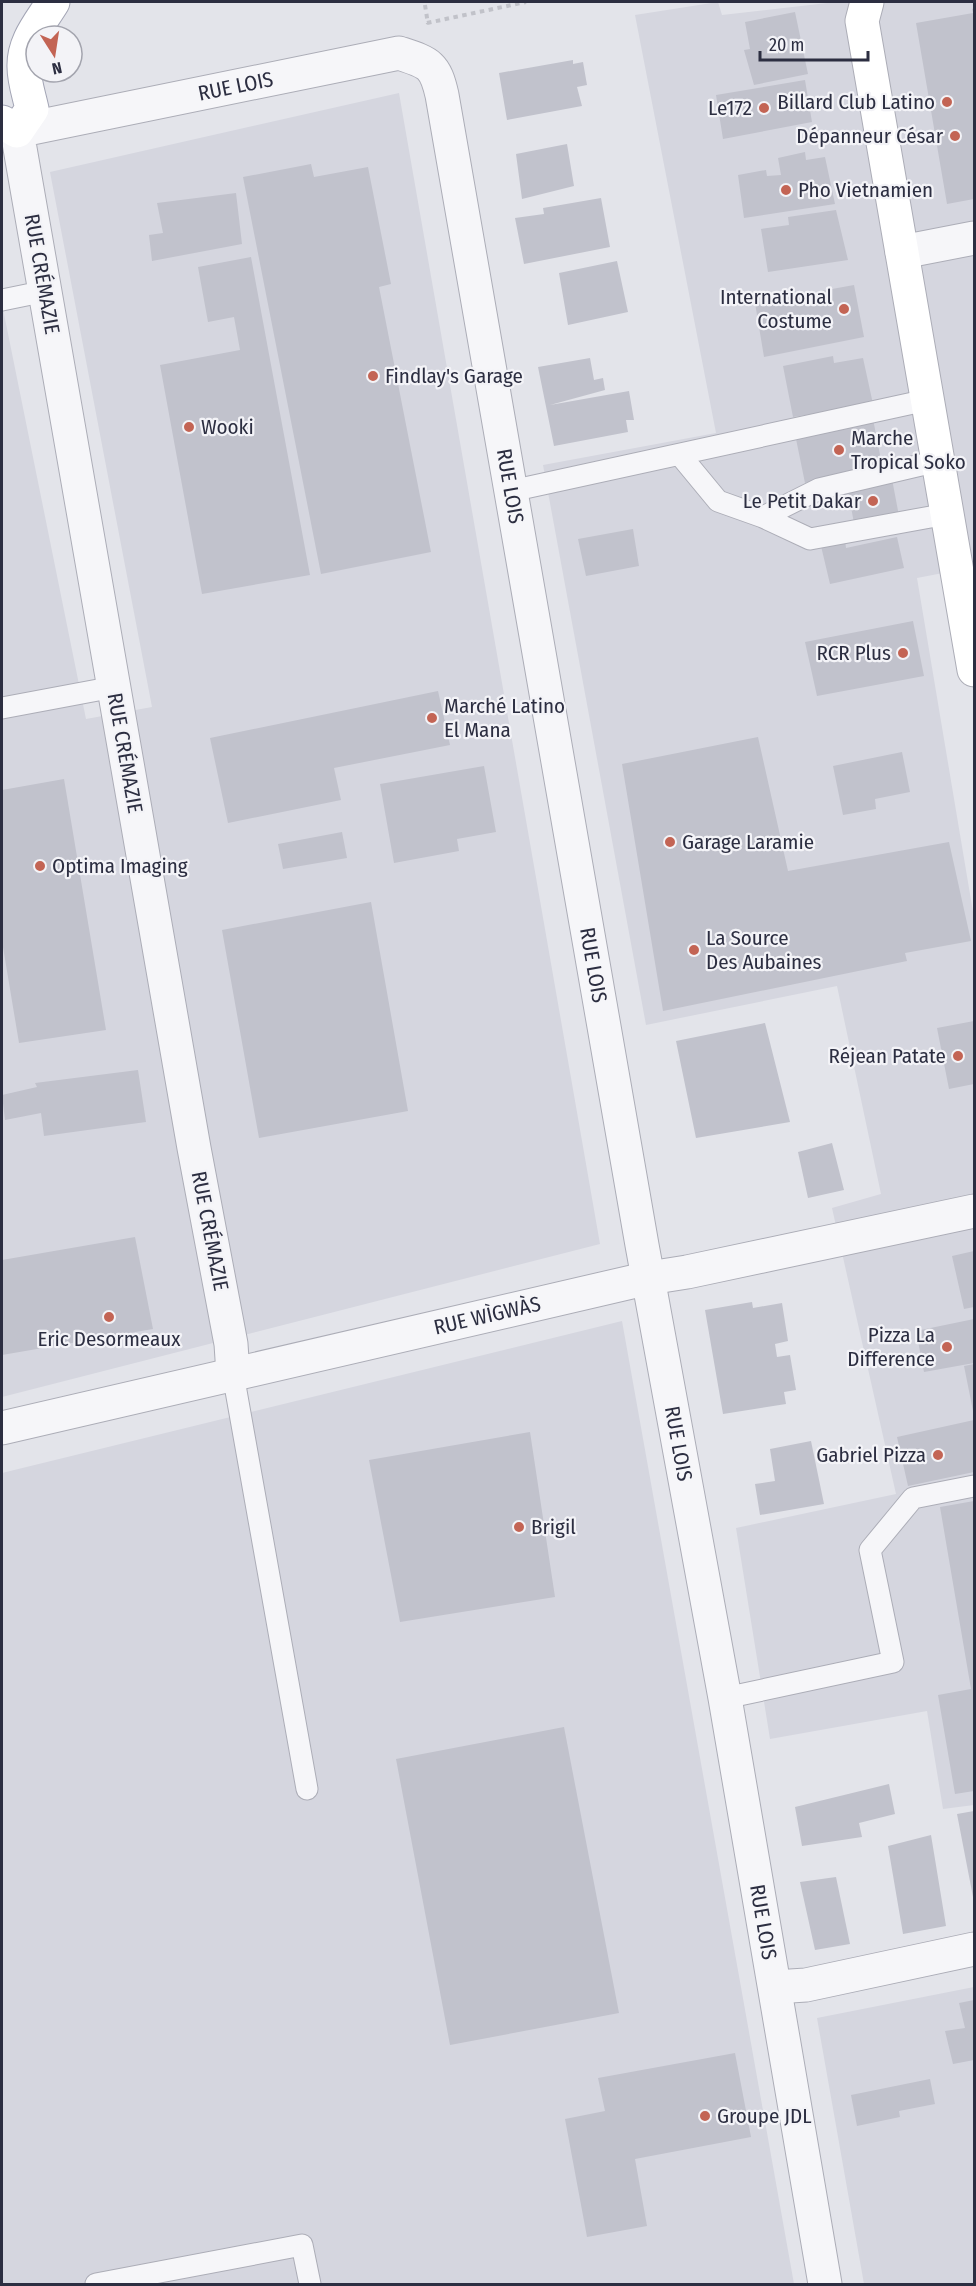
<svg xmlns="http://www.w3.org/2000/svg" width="976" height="2286" font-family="'Fira Sans Condensed',sans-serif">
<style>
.built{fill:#d5d6df}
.building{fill:#c1c2cc}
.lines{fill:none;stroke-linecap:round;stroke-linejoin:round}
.service-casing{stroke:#acadb7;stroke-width:23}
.minor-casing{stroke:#acadb7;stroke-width:35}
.secondary-casing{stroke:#acadb7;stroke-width:35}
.primary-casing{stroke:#a3a5b5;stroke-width:35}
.path{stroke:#c1c2c9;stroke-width:4;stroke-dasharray:4.5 4.5;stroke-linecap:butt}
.service{stroke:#f6f6f9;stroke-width:21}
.minor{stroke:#f6f6f9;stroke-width:33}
.secondary{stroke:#fff;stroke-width:33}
.primary{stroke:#fff;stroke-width:33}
.poi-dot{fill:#c36454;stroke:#f3f3f7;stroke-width:2}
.labels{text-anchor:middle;stroke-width:4.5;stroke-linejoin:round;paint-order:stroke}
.street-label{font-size:21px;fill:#2c2e41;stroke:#f3f3f7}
.poi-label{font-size:21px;fill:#2c2e41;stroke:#f3f3f7;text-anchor:start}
</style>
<rect width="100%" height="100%" fill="#e3e4ea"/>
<path class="built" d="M718 2 722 15 836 2H974V567L917 578 974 918V1805L943 1809 927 1711 770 1739 736 1528 896 1494 832 1208 881 1194 837 986 646 1025 543 465 716 433 635 15Z
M399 93 600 1244 2 1397V304L86 719 152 707 50 172Z
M622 1321 794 2284H2V1473Z
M974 1987V2284H864L817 2018Z"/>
<path class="building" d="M974 8V199L947 204 916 23 973 13 972 9Z
M795 12 808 74 754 85 744 50 750 49 745 22Z
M573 60V64L583 62 587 85 577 87 582 106 507 120 499 73Z
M805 80 812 122 723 139 716 95Z
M567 144 574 186 522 199 516 154Z
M805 152 806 160 825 157 835 204 744 218 738 175 766 170 767 176 781 175 778 158Z
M311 164 314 177 368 167 391 284 379 287 431 552 321 574 243 177Z
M236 193 242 244 152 261 149 235 163 233 157 203Z
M601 198 610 247 524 264 515 218 544 214 543 208Z
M836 210 848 260 768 272 761 229 789 225 788 217Z
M251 257 310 575 202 594 160 365 240 350 234 317 208 322 198 267Z
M617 261 628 312 568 325 559 273Z
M854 285 864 337 764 357 755 303Z
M833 356 834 363 863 358 873 404 793 417 783 366Z
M590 358 594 380 603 378 605 390 550 405 629 391 634 420H626L628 432 554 446 538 367Z
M873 419 882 465 805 483 795 434Z
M892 479 899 516 854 523 847 486Z
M633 529 639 566 586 576 578 539Z
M897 537 904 568 830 584 821 546 845 540 846 548Z
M913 621 924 676 817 696 805 642Z
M438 691 450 745 334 768 341 800 228 823 210 738Z
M758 737 788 871 949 842 971 941 905 953 907 961 663 1011 622 764Z
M902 752 910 792 875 799 876 809 843 815 833 766Z
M484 766 496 832 457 839 459 851 394 863 380 784Z
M64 779 106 1030 19 1043 2 941V790Z
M342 832 347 858 283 869 278 844Z
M371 902 408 1111 259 1138 222 930Z
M974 1021V1084L949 1089 937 1028Z
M765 1023 790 1122 696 1138 676 1041Z
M138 1070 146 1122 44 1136 41 1113 5 1120 2 1095 37 1087 35 1083Z
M832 1143 844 1190 808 1198 798 1152Z
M135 1237 153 1329 2 1355V1260Z
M974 1251V1307L964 1309 952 1256Z
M752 1302 753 1308 782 1303 788 1341 775 1344 777 1357 790 1355 796 1390 784 1392 786 1404 723 1414 705 1310Z
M974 1319V1363L924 1372 916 1331Z
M974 1364V1411H973L964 1366Z
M974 1420V1472L908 1486 897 1437Z
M530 1432 555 1597 400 1622 369 1460Z
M811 1441 824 1504 760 1515 755 1484 775 1481 770 1449Z
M974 1501V1791L955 1794 938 1695 971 1689 940 1507Z
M564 1727 619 2013 450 2045 396 1759Z
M889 1784 895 1814 859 1823 862 1837 802 1846 795 1807Z
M974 1811V1897H973L957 1814Z
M931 1835 946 1926 903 1934 888 1846Z
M836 1877 850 1944 815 1950 800 1882Z
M974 2000V2060L953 2064 945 2031 965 2028 959 2003Z
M735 2053 751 2137 635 2159 647 2226 587 2237 565 2119 605 2111 598 2078Z
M930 2079 935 2104 899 2111 900 2117 857 2126 851 2095Z"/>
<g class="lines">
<defs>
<path id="service" d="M2 300 46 291
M680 455 718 501 763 517 819 489 938 461
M511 491 927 400
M763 517 810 539 947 514
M2 708 114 687
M233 1374 307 1789
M725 1698 893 1662 870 1550 913 1498 974 1486
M96 2284 302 2245 310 2284"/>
<g id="minor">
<path d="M902 252 974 238"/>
<path id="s1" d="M233 1374 231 1344 194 1148 17 131 399 53C429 63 435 64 442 95L642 1245 725 1698 825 2284"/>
<path id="s2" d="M2 1428 649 1278 687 1272 974 1211"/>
<path d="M775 1987 806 1985 974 1949"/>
</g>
<path id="secondary" d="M867 2 862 21 974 670"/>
<path id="primary" d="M2 122 17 131 32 109C29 95 24 81 24 67 23 41 41 22 53 2"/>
</defs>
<use href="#service" class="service-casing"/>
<use href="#minor" class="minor-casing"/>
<use href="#secondary" class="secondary-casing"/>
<use href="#primary" class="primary-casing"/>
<path class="path" d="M425 5 428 24
M427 23 526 2"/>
<use href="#service" class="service"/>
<use href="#minor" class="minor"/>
<use href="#secondary" class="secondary"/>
<use href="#primary" class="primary"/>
</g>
<g class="poi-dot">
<circle cx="947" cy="102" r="6"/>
<circle cx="764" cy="108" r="6"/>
<circle cx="955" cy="136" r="6"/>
<circle cx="786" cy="190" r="6"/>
<circle cx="844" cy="309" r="6"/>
<circle cx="373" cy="376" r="6"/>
<circle cx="189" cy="427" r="6"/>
<circle cx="839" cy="450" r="6"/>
<circle cx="873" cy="501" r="6"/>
<circle cx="903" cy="653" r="6"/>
<circle cx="432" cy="718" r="6"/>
<circle cx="670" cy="842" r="6"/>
<circle cx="40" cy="866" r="6"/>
<circle cx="694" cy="950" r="6"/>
<circle cx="958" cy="1056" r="6"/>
<circle cx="109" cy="1317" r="6"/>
<circle cx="947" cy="1347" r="6"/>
<circle cx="938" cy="1455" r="6"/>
<circle cx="519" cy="1527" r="6"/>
<circle cx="705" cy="2116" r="6"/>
</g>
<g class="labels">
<g class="street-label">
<text dy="7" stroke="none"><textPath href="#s1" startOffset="1485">RUE LOIS</textPath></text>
<text transform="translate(42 274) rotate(80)" y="7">RUE CRÉMAZIE</text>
<text dy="7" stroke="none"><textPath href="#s1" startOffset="2114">RUE LOIS</textPath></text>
<text transform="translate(125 753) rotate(80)" y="7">RUE CRÉMAZIE</text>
<text dy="7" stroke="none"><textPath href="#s1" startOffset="2600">RUE LOIS</textPath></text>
<text transform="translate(210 1231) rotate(79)" y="7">RUE CRÉMAZIE</text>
<text dy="7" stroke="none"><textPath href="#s2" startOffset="498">RUE WÌGWÀS</textPath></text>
<text dy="7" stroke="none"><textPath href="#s1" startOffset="3086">RUE LOIS</textPath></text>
<text dy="7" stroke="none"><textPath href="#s1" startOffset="3572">RUE LOIS</textPath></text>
</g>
<g class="poi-label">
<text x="935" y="109" text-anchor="end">Billard Club Latino</text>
<text x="752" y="115" text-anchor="end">Le172</text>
<text x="943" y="143" text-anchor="end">Dépanneur César</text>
<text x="798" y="197">Pho Vietnamien</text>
<text x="832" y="304" text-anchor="end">International<tspan x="832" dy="24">Costume</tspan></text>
<text x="385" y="383">Findlay's Garage</text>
<text x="201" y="434">Wooki</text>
<text x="851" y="445">Marche<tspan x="851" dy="24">Tropical Soko</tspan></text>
<text x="861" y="508" text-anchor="end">Le Petit Dakar</text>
<text x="891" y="660" text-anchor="end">RCR Plus</text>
<text x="444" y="713">Marché Latino<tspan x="444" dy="24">El Mana</tspan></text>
<text x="682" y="849">Garage Laramie</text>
<text x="52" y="873">Optima Imaging</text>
<text x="706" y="945">La Source<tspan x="706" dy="24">Des Aubaines</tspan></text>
<text x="946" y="1063" text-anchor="end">Réjean Patate</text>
<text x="935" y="1342" text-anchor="end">Pizza La<tspan x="935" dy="24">Difference</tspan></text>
<text x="109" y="1346" text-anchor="middle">Eric Desormeaux</text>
<text x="926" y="1462" text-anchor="end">Gabriel Pizza</text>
<text x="531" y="1534">Brigil</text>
<text x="717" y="2123">Groupe JDL</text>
</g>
</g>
<rect width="976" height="2286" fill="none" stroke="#2c2e41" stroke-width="6"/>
<g transform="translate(54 54) rotate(168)"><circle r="28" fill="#f3f3f7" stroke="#a3a4ae" stroke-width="1.5"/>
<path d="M0-4.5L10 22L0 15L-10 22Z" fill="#c36454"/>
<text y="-9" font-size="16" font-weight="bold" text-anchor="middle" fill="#2c2e41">N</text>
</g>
<path d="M760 51v9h108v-9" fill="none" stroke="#2c2e41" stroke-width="3"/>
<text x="769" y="51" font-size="18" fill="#2c2e41" stroke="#f3f3f7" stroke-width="4.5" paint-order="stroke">20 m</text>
</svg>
